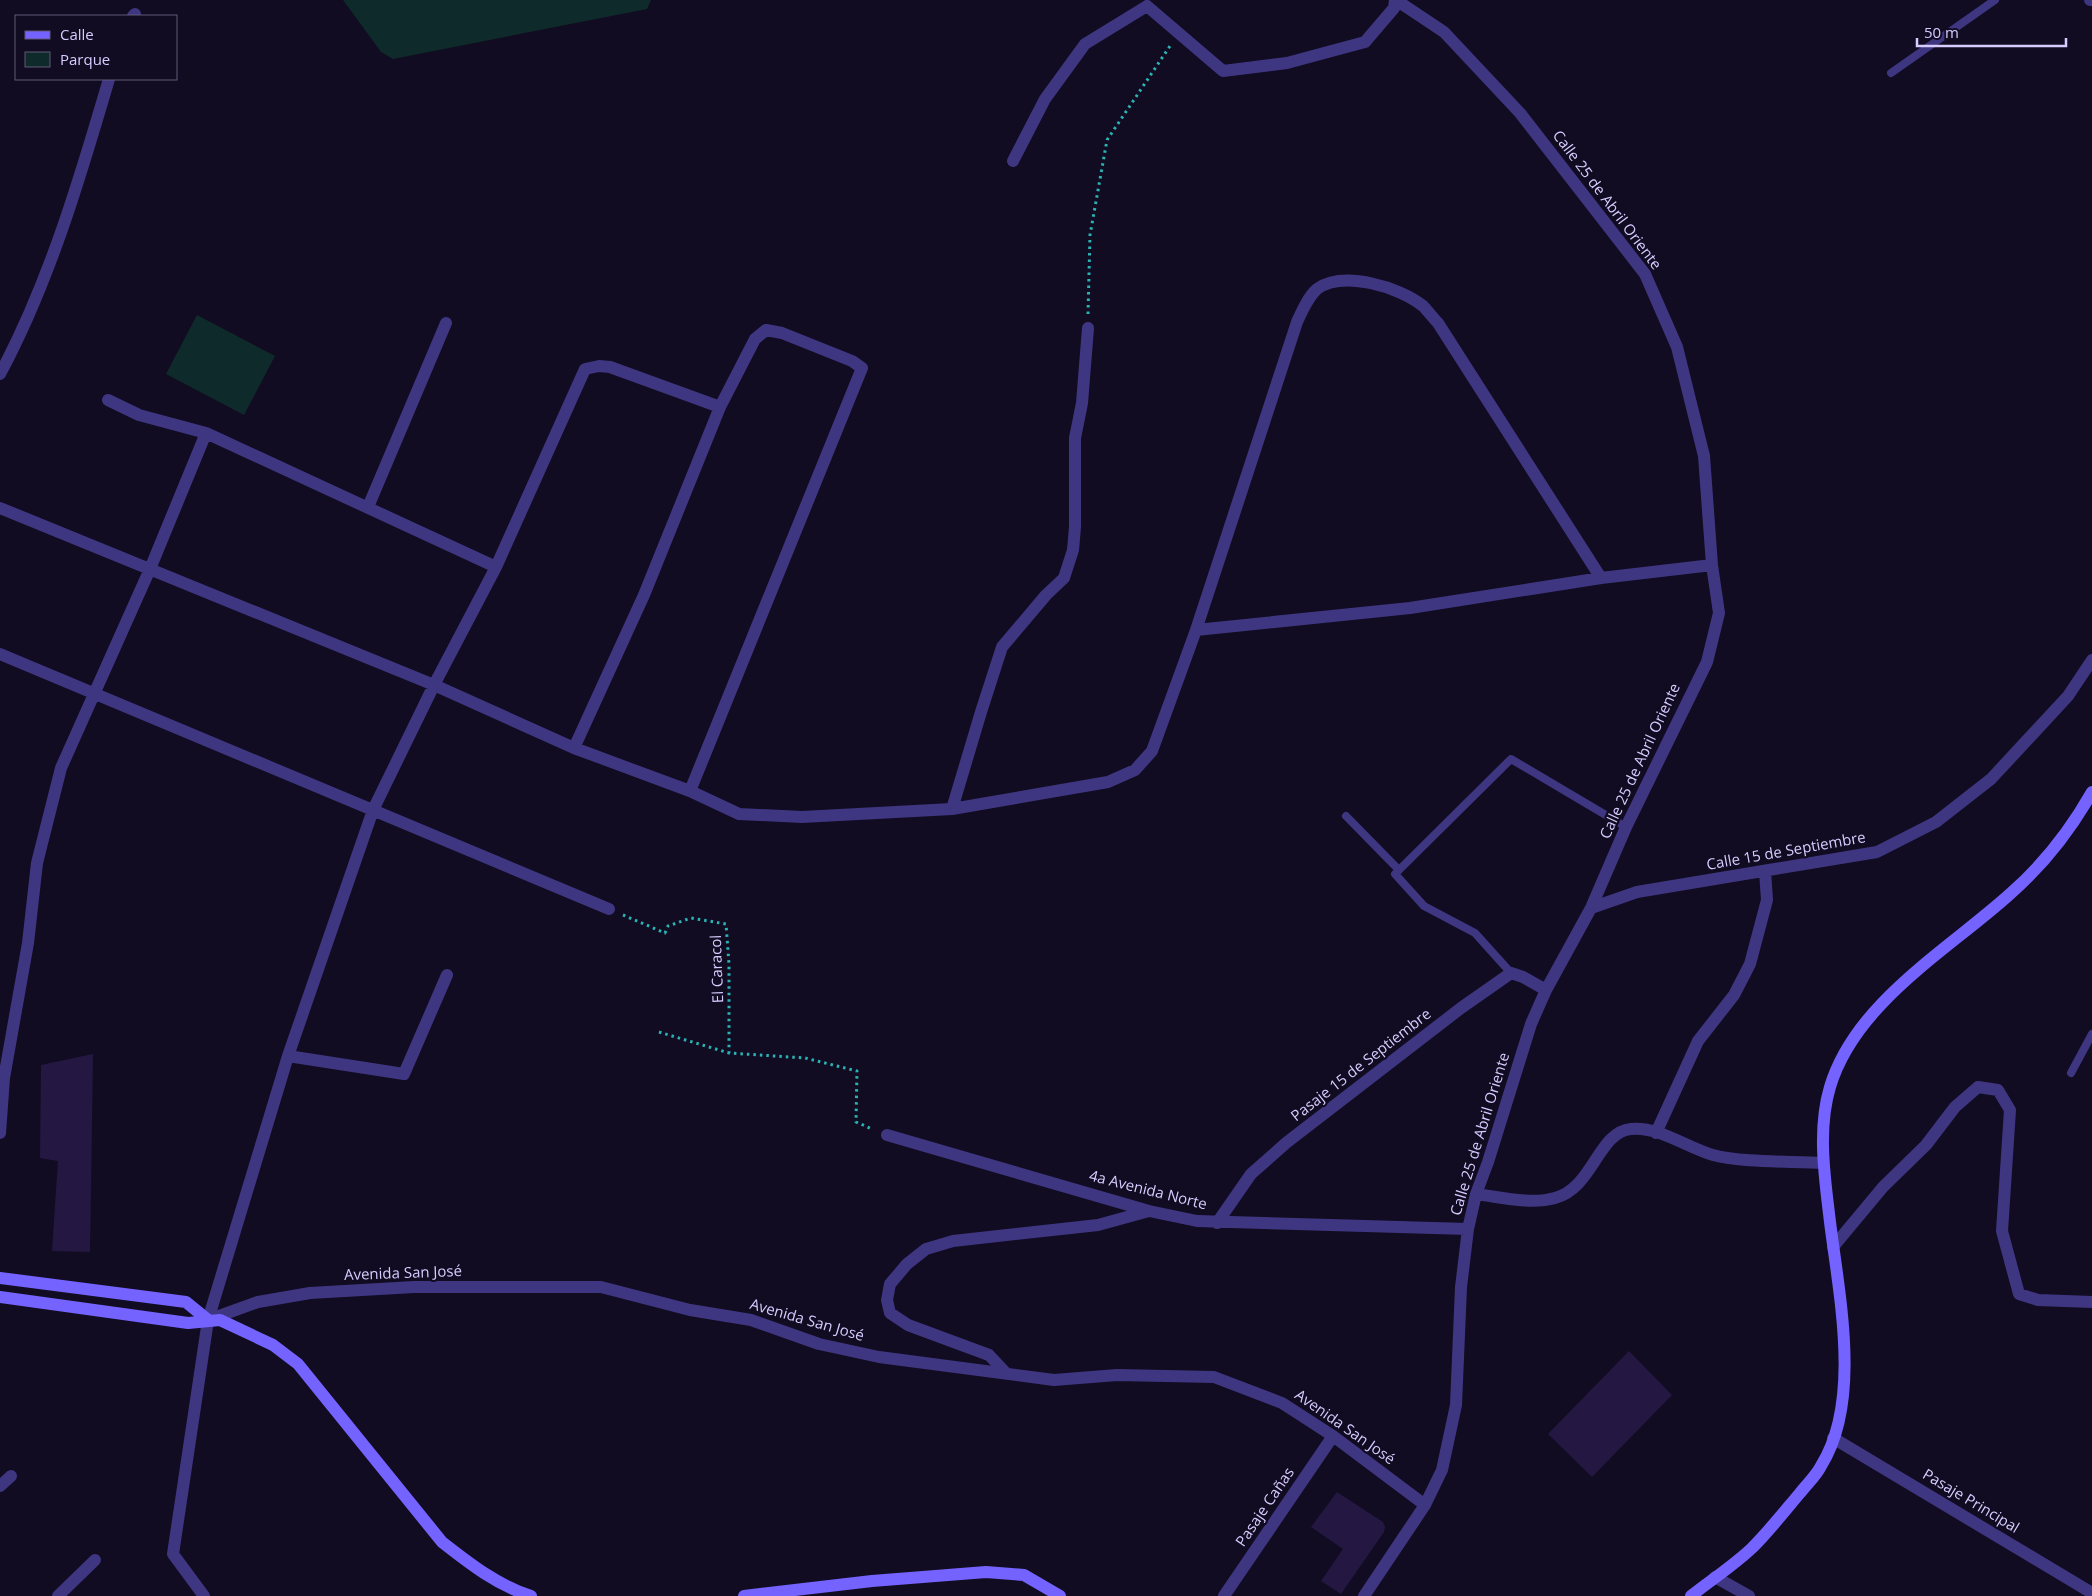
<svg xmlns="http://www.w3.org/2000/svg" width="2092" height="1596" font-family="'Open Sans',sans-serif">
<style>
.green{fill:#0f2a2b}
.building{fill:#241843}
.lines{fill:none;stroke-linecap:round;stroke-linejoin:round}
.path{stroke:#2ab3b5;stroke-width:3;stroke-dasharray:2.5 4;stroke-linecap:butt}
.service{stroke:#3f3682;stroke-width:8}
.minor{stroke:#3f3682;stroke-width:12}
.secondary{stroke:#7463ff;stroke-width:12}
.labels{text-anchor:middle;stroke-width:4.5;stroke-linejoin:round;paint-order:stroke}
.street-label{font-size:15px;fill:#d6ccff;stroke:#110c21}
</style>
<rect width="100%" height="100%" fill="#110c21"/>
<path class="green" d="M343 0H651L647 9 393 59 381 52Z
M197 315 275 356 244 415 166 374Z"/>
<path class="building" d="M93 1054 90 1252 52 1251 58 1161 40 1158 41 1065Z
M1629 1351 1672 1395 1592 1477 1548 1434Z
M1337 1492 1383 1522 1385 1527 1384 1532 1341 1594 1321 1581 1343 1549 1311 1527Z"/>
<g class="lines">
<path class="path" d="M1088 314 1090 235 1107 140 1170 46
M623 915 665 933 668 926 691 918 726 924 729 964V1053
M659 1032 729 1053 805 1058 857 1071 856 1122 872 1129"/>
<path class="service" d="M1891 73 1995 0
M1346 816 1399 870 1395 874 1424 906 1475 933 1511 973
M1399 870 1511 759 1626 827
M2071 1073 2092 1034"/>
<path class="minor" d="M2090 0H2092
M133 16 135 14
M1013 161 1045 99 1085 44 1147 6 1223 71 1287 63 1365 42 1394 8 1395 0
M0 374C49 283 80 178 109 79
M108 400 139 415 206 433 496 567
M368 507 446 323
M0 508 434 685 574 748 690 791 739 814 802 817 952 809 1108 782 1135 770 1152 751 1196 630 1297 322C1302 311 1308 297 1317 289 1343 270 1400 287 1423 306 1428 311 1433 318 1438 323L1601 578
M1196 630 1410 608 1601 578 1712 565
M0 654 609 909
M574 748 644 595 720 407 755 339 766 330 782 333 852 361 862 368 690 791
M952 809 981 712 1002 647 1046 595 1064 578 1073 550 1075 527V438L1082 403 1088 328
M1591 908 1637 892 1877 852 1936 822 1991 779 2068 696 2092 660
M288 1056 404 1074 447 975
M0 1133 4 1078 28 943 37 863 61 768 150 569 206 433
M1656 1133 1698 1041 1734 995 1750 964 1767 900 1765 871
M887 1135 1149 1211 1197 1221 1468 1229
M1476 1194C1500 1197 1531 1205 1555 1198 1593 1188 1598 1132 1631 1129 1658 1126 1688 1148 1713 1155 1742 1163 1792 1161 1823 1163
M1217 1223 1251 1174 1286 1143 1461 1008 1511 973 1523 977 1546 990
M1833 1247 1883 1187 1926 1145 1955 1107 1978 1087 1998 1090 2010 1110 2002 1231 2019 1294 2038 1300 2092 1302
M208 1320 258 1302 310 1293 414 1287H601L690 1310 751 1320 819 1344 879 1357 1054 1380 1117 1375 1214 1377 1282 1403 1333 1436 1425 1505
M1005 1372 989 1355 908 1325 890 1313 887 1300 890 1284 907 1264 926 1249 953 1241 1098 1225 1149 1211
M1833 1438 2092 1593
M0 1486 11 1476
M1715 1577 1749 1596
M58 1596 95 1560
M204 1596 173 1554 208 1320 288 1056 373 810 434 685 496 567 585 369 599 366 610 367 720 407
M1224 1596 1333 1436
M1364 1596 1425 1505 1442 1470 1456 1405 1461 1287 1468 1229 1476 1194 1488 1162 1531 1024 1546 990 1591 908 1626 827 1707 662 1719 613 1712 565 1704 456 1677 347 1645 274 1520 113 1444 32 1396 0"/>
<path class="secondary" d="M0 1278 186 1302 208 1320
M0 1297 188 1323 220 1320 273 1345 298 1364 442 1542C470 1564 497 1585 531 1596
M744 1596 872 1581 986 1572 1024 1575 1060 1596
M1691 1596C1711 1580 1733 1566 1752 1548 1769 1531 1784 1512 1800 1493 1807 1484 1816 1476 1821 1466 1862 1401 1839 1295 1830 1222 1825 1179 1817 1130 1830 1087 1855 1003 1948 950 2010 894 2042 866 2071 829 2092 792"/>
</g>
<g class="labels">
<g class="street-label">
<text transform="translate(1607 200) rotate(53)" y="5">Calle 25 de Abril Oriente</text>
<text transform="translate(1640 761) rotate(-65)" y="5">Calle 25 de Abril Oriente</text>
<text transform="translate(1786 851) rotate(-10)" y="5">Calle 15 de Septiembre</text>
<text transform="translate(717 969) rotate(-92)" y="5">El Caracol</text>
<text transform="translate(1361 1065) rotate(-38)" y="5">Pasaje 15 de Septiembre</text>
<text transform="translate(1480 1134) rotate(-73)" y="5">Calle 25 de Abril Oriente</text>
<text transform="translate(1148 1190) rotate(14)" y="5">4a Avenida Norte</text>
<text transform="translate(403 1273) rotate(-2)" y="5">Avenida San José</text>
<text transform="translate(807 1320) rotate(16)" y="5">Avenida San José</text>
<text transform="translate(1345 1427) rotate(35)" y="5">Avenida San José</text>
<text transform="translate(1971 1501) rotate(31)" y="5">Pasaje Principal</text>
<text transform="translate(1265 1507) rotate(-56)" y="5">Pasaje Cañas</text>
</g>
</g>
<rect x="15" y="15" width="162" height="65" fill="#110c21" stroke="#60597a"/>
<rect x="25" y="31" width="25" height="8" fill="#7463ff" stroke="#60597a"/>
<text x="60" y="40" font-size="15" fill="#d6ccff">Calle</text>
<rect x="25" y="52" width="25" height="15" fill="#0f2a2b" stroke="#60597a"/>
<text x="60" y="65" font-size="15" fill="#d6ccff">Parque</text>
<path d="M1917 38v8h149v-8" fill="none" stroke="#d6ccff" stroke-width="2.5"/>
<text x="1924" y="38" font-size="15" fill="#d6ccff" stroke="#110c21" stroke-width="4" paint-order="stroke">50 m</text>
</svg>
